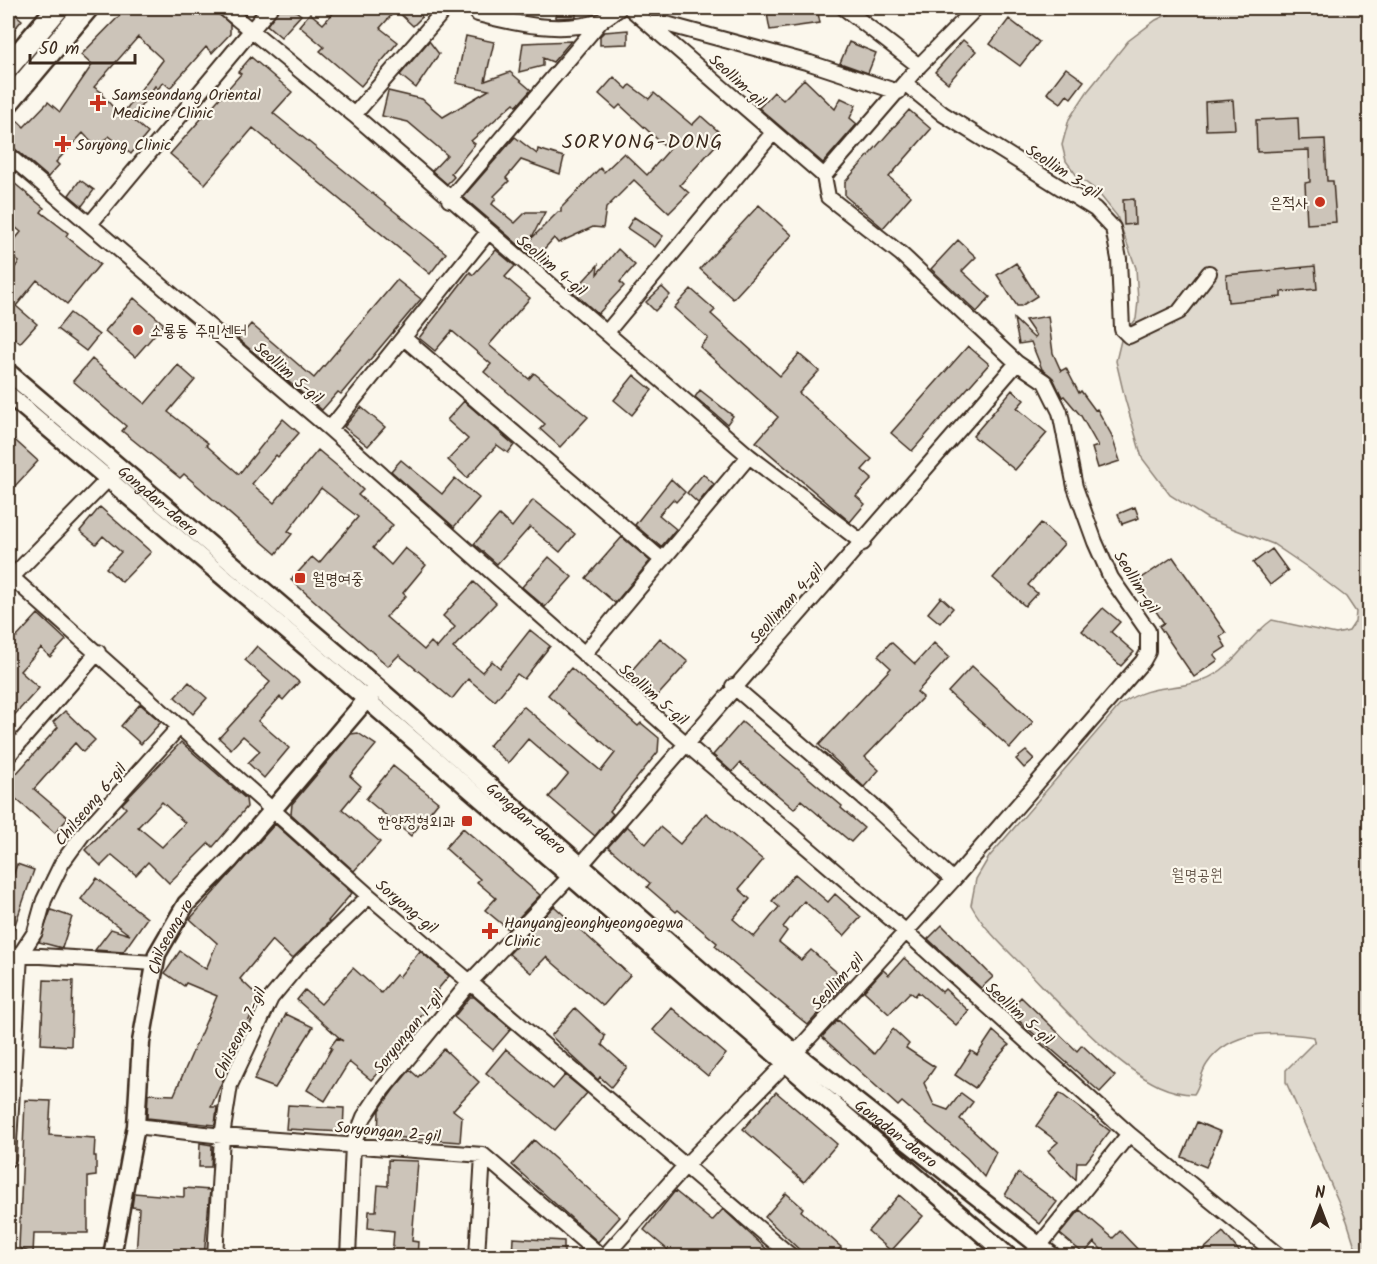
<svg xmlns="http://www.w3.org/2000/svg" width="1377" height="1264" font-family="Kalam,'Poor Story',sans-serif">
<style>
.green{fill:#dfd9ce;stroke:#8d8276;stroke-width:1.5}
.building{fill:#ccc4b9;stroke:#3b2a1e;stroke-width:1.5;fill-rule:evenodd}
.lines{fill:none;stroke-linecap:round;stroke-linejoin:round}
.minor-casing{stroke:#3b2a1e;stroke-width:18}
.tertiary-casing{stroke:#3b2a1e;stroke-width:21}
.primary-casing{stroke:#3b2a1e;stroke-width:26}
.minor{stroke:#fbf7ec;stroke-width:14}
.tertiary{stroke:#fbf7ec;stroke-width:16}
.primary{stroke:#fbf7ec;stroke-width:21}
.poi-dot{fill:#c8321e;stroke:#fbf7ec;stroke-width:2}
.labels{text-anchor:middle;stroke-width:4.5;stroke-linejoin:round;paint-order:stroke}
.street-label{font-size:16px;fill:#3b2a1e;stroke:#fbf7ec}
.poi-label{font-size:16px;fill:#3b2a1e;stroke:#fbf7ec;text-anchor:start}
.park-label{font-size:16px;fill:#64564a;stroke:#fbf7ec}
.quarter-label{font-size:20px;letter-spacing:1.5px;fill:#3b2a1e;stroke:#fbf7ec}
</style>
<rect width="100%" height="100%" fill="#fbf7ec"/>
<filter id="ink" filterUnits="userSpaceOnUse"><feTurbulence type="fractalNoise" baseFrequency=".0167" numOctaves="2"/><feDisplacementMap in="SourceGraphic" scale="12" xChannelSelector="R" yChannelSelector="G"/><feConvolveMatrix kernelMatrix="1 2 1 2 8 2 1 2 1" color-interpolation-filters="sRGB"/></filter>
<g filter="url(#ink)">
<path class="green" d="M1181 8H1369V1256H1358L1347 1221 1286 1082V1070L1315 1041 1314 1037C1277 1031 1231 1028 1207 1064 1200 1074 1201 1084 1194 1094 1182 1094 1170 1091 1159 1086 1111 1063 1061 1005 1024 967 1005 948 984 929 971 905L976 879 989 857 1120 705C1152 682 1171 692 1203 680 1235 668 1246 638 1272 620L1336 634 1349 631 1355 622 1356 612 1346 597 1307 567 1273 544 1208 519 1170 495 1142 458 1125 399 1116 361 1121 340 1136 319 1138 301 1136 268 1117 216 1096 190 1077 176 1066 161 1062 145 1069 119 1087 92 1128 41 1156 20Z"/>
<path class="building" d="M8 8 22 20 8 37Z
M127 8H213L230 24V34L212 53 206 47 170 88 163 82 158 89 155 86 132 119 148 133 131 154 109 136 97 148 83 133 56 162 59 165 48 177 14 148 8 146V131L18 121 24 127 48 102 60 112 92 65 81 55ZM138 37 163 60 121 116 102 95 103 93 94 87Z
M279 8H292L301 15 281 37 267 25Z
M338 8H417L422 17 413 26 396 10 380 28 398 42 361 86 320 51 324 47 299 26 310 13 323 24Z
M489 8H519L518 14Z
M556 8H576V17L556 18Z
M766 8H817L820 23 770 30Z
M1009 19 1039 42 1020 66 990 44Z
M628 30V44L600 45V36L604 32Z
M466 36 494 42 485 81 510 72 531 90 517 106 514 103 471 141 475 144 451 173 454 177 447 184 432 171 447 155 408 122 382 116 388 91 422 99 443 117 489 90 456 83Z
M963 40 976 51 948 83 935 72Z
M429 41 439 54 416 88 400 75Z
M571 41 553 62 543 58V66L519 72 523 43Z
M849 42 876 53 868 73 840 63Z
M251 57 292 92 273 113 446 253 430 274 253 128 205 184 170 154 241 74 238 72Z
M1066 68 1084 81 1071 98 1067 95 1061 103 1047 93Z
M614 77 627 89 630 85 649 99 654 93 692 125 701 116 718 131 709 141 715 146 680 185 689 193 669 213 634 180 606 208 603 228 593 227 558 243 554 238 535 259 463 197 515 137 537 154 538 149 564 157 560 174 521 160 506 178 509 181 494 196 496 198 492 204 515 223 526 212H545L531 239 558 212H561V208L600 168 604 172 624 153 647 175 669 150 620 105 616 109 599 94Z
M804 79 835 109 841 98 856 105 850 118 857 124 823 163 759 108 774 92 783 100Z
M1233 100 1235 129 1206 130 1205 102Z
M909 110 931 129 889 177 911 196 883 228 845 196V182Z
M1298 118 1299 140 1325 139 1327 181H1333L1336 222 1307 224 1305 183 1310 182 1309 150 1257 152 1256 120Z
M8 178 44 208 41 212 68 233 66 236 100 264 67 304 37 280 16 306 37 324 20 343 8 333V277L19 262 8 253V248L21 232 8 221Z
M80 180 94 190 82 206 69 195Z
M1134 199 1135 224 1124 225 1123 200Z
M759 205 792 235 733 299 700 269Z
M634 217 663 236 655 247 627 228Z
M958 240 976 257 962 271 990 297 977 312 931 269Z
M618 249 635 265 620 282 624 286 598 314 573 292 598 265 597 274Z
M496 250 515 266 505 277 530 298 489 345 529 379 534 373 588 417 560 447 540 429 545 424 484 372 491 364 452 331 435 351 419 338 470 272 473 275Z
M1016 263 1037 296 1021 306H1017L997 275Z
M1315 266 1317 289 1281 292V297L1228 302 1226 275Z
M397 280 421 299 341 394 338 392 322 410 238 339 251 324 314 378Z
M662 287 670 295 655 311 646 302Z
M691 289 715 310 711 314 780 376 799 354 819 371 799 393 872 459 862 470 872 479 856 496 865 504 850 522 756 442 778 417 700 347 708 338 674 308Z
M134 298 164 324 135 357 105 331Z
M70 313 99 335 86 351 57 329Z
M1048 316 1053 353 1061 371 1066 368 1079 393 1081 391 1095 410 1097 409 1111 434 1120 461 1098 468 1092 448 1098 446 1081 416 1064 396 1062 397 1053 378 1042 369 1031 342 1019 344 1014 319 1034 338 1036 336 1025 320Z
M968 346 989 364 912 451 891 433Z
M92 359 145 404 178 365 195 380 168 412 208 443 206 445 239 474 283 419 299 433 278 457 276 455 252 484 274 503 318 450 342 470 363 490 358 495 393 525 373 548 391 565 405 548 426 565 403 593 406 596 386 617 424 650 431 642 437 648 455 627 443 616 474 582 496 603 453 648 482 672 492 661 500 668 530 630 550 646 524 679 517 674 495 701 468 679 452 699 399 655 388 666 291 580 312 557 319 563 358 517 321 488 288 531 292 534 276 554 184 474 180 478 122 431 126 426 73 381Z
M634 375 652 390 632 415 614 400Z
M700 390 733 416 727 424 695 397Z
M1012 390 1024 400 1017 408 1047 433 1015 470 973 436Z
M464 401 514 445 508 453 497 445 467 478 448 460 468 439 447 420Z
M361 407 385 427 368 446 344 427Z
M8 434 38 461 15 486 8 479Z
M401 460 442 494 455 478 479 498 454 527 391 471Z
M703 474 714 484 698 503 687 493Z
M671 479 685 492 676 502 673 499 659 515 676 529 661 547 635 525Z
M533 500 575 534 560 552 530 527 497 564 474 544 499 515 512 527Z
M100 507 151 552 122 582 106 568 121 552 103 536 96 544 80 531Z
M1135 507 1139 518 1122 524 1118 514Z
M1041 523 1064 544 1028 585 1037 593 1025 606 993 578Z
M622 537 650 561 615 603 586 578Z
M1272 549 1288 571 1270 585 1253 563Z
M549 557 572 577 545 607 522 587Z
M1173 557 1226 633 1220 637 1226 647 1214 655 1218 660 1194 677 1159 626 1164 623 1136 582Z
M941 597 953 608 940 623 928 613Z
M1103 608 1120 622 1111 632 1134 652 1121 666 1082 631Z
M38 614 66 640 50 657 41 648 20 671 39 688 8 722V642L14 634 17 637Z
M660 638 688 662 652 702 625 678Z
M891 642 915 664 934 643 949 657 917 692 923 697 865 757 879 770 864 787 819 745 891 668 878 656Z
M257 646 299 682 283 700 280 697 258 721 289 748 264 778 248 763 260 751 243 736 231 749 219 738 270 682 245 660Z
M972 666 1033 722 1010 748 948 692Z
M571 668 638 726 641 723 659 738 658 752 610 811 613 814 595 836 549 797 568 774 528 739 508 763 489 746 523 706 601 771 615 753 548 695Z
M189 682 207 698 193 714 175 697Z
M140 704 161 722 141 744 121 726Z
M65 711 95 740 83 752 75 743 34 789 68 818 55 833 8 792V776L12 771 16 774 58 727 53 722Z
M742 722 842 806 841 808 864 828 851 842 801 800 794 809 740 763 732 772 713 755Z
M358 733 376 745 350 776 361 786 342 809 380 842 354 871 291 814 292 804 351 734Z
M181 742 246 799 247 807 213 847 209 843 169 883 148 862 136 875 112 855 101 866 85 850 126 808 122 804ZM162 802 185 823 162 847 138 827Z
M1026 751 1034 759 1024 768 1016 759Z
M393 766 438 802 411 836 366 799Z
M706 813 763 860 739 889 750 899 733 919 754 937 779 907 772 901 795 874 828 902 835 894 861 917 844 936 804 901 783 927 787 931 779 942 801 960 811 950 847 981 808 1025 733 963 715 946 717 943 678 910 676 912 647 887 650 883 608 847 627 826 646 844 660 827 680 844Z
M275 824 352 893 328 921 329 922 292 959 272 940 240 979 259 997 211 1107H217L215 1125 147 1118 148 1094 174 1095 217 996 186 983 184 986 165 973 180 951 206 969 217 943 190 919Z
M463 828 540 895 508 929 485 910 496 898 477 882 480 879 445 848Z
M17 864 34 870 9 942 8 891Z
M97 878 147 918 123 952 95 950 111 929 130 935 81 899Z
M554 906 630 975 603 1006 546 957 531 973 509 954Z
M51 910 72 917 62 948 39 942Z
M942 925 993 977 981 988 928 939Z
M420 951 449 976 428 1001 431 1004 401 1041 405 1044 371 1080 349 1062 325 1101 307 1090 332 1048 330 1047 337 1038 343 1041 297 1000 305 990 321 1004 353 968 381 993 396 975 399 977Z
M904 958 942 992 945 989 969 1011 956 1025 918 992 915 996 910 992 889 1014 864 991 883 970 889 975Z
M44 980 73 981 71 1046 41 1044Z
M470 997H474L511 1029 493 1050 454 1017Z
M1021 997 1077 1051 1082 1045 1115 1076 1100 1092 1008 1011Z
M575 1008 605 1036 602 1045 627 1067 611 1087 600 1077 598 1080 551 1036Z
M672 1008 726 1054 708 1076 653 1030Z
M286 1014 313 1027 275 1088 254 1080Z
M838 1020 874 1054 893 1029 909 1044 906 1048 935 1067 924 1083 934 1105 948 1110 961 1093 973 1102 960 1119 996 1152 984 1177 967 1158 902 1102 898 1106 822 1037Z
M993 1031 1009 1045 991 1065 975 1088 955 1075 971 1051 977 1055Z
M444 1049 479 1082 453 1110 462 1117 460 1142 378 1136 379 1110 394 1089 410 1070 418 1077Z
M506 1049 553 1089 565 1075 587 1093 555 1130 486 1073Z
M776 1092 837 1144 804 1182 743 1129Z
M1060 1093 1110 1131 1086 1162H1077L1076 1180 1048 1151 1058 1142 1036 1126Z
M25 1100 51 1101 49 1135 95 1138 94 1156H96V1176L88 1177V1233H34L33 1254 19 1248Z
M288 1105 344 1108 343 1132 286 1129Z
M1197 1122 1221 1132 1206 1167 1182 1157Z
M534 1140 620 1217 598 1242 512 1165Z
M200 1143 212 1145 211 1167H199Z
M388 1160 418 1161 412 1241 418 1242 417 1257H392L394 1231 368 1228 369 1211H376L378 1185 388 1186Z
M1018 1173 1057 1202 1040 1224 1005 1195Z
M184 1188 210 1190 204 1257H136L139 1208 132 1207 134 1193 184 1197Z
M675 1191 712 1221 723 1209 775 1257H662L668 1250 644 1230Z
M786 1193 803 1208 801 1211 841 1247 833 1257H807L765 1217Z
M899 1195 923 1216 891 1251 868 1231Z
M1080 1210 1113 1238 1120 1231 1145 1257H1109L1094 1242 1084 1254 1060 1234Z
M1223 1232 1244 1257H1195Z
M513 1238 564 1241V1257H512Z"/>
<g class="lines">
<defs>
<path id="minor" d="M224 8 354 115 749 456 863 543
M475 8 478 14C517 24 561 34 601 21
M844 8 919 66
M651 24H666L810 63 898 92
M906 84 943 114 1095 209 1113 228 1119 259 1122 329 1129 336 1179 312 1209 273
M354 115 446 8
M8 155 330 429 685 743 905 931 1129 1134 1279 1256
M824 176 919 66 976 8
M449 200 601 21 620 8
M90 224 270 8
M607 332 772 134
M404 338 661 559
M330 429 488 232
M8 574 369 896 791 1256
M8 581 114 473
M584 654 749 456
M733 686 874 807 953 880
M8 756 98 652
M8 954 155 963
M136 1126 222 1136 483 1155 601 1256
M8 1159 20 955 35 932 44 900 62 863 83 834 180 726
M215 1256 222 1136 230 1085 271 998 300 963 369 896
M348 1256 353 1145 364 1117 382 1090 471 981 580 866 1017 363
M477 1256 483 1155
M605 1256 685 1166 786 1063 953 880 1143 661 1148 652V631L1111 578 1095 542 1075 487 1060 412 1045 382 1017 363 901 254 828 197 824 176 630 8
M1031 1256 1129 1134"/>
<g id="tertiary">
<path id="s1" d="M8 372 377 687 795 1053 1052 1256"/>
<path d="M8 394 307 648 1008 1256"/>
<path id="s2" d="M112 1256 136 1126 141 1042 157 954 186 904 230 860 372 693"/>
</g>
<path id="primary" d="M8 67 58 8
M8 102 87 8"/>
</defs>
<use href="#minor" class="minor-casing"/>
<use href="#tertiary" class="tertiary-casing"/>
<use href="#primary" class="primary-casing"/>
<use href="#minor" class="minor"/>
<use href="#tertiary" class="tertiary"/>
<use href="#primary" class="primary"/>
</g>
</g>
<g class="poi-dot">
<path d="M95 94h6v6h6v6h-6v6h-6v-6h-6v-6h6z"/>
<path d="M60 135h6v6h6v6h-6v6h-6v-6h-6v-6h6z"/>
<circle cx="1320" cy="202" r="6"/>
<circle cx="138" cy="330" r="6"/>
<rect x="294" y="572" width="12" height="12" rx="3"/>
<rect x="461" y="815" width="12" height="12" rx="3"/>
<path d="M487 922h6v6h6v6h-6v6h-6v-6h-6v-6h6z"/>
</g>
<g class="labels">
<g class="street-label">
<text transform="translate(738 80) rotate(42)" y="6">Seollim-gil</text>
<text transform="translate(1064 171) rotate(33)" y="6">Seollim 3-gil</text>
<text transform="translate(552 265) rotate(40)" y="6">Seollim 4-gil</text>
<text transform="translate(289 372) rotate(41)" y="6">Seollim 5-gil</text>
<text dy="6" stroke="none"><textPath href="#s1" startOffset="198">Gongdan-daero</textPath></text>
<text transform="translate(1137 582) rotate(58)" y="6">Seollim-gil</text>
<text transform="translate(786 603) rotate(-48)" y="6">Seolliman 4-gil</text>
<text transform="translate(654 694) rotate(41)" y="6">Seollim 5-gil</text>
<text transform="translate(90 804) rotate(-50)" y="6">Chilseong 6-gil</text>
<text dy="6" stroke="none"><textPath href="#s1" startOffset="684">Gongdan-daero</textPath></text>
<text transform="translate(407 906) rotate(40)" y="6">Soryong-gil</text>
<text dy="6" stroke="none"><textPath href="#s2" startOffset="327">Chilseong-ro</textPath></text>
<text transform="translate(837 981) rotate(-48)" y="6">Seollim-gil</text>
<text transform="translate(1020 1013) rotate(42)" y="6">Seollim 5-gil</text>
<text transform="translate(408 1031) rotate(-51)" y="6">Soryongan 1-gil</text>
<text transform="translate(239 1033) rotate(-64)" y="6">Chilseong 7-gil</text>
<text transform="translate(388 1131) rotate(5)" y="6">Soryongan 2-gil</text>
<text dy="6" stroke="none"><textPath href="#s1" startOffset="1170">Gongdan-daero</textPath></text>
</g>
<g class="poi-label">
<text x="112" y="100">Samseondang Oriental<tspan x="112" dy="18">Medicine Clinic</tspan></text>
<text x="76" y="150">Soryong Clinic</text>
<text x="1308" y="208" text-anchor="end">은적사</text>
<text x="150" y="336">소룡동 주민센터</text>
<text x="312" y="584">월명여중</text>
<text x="455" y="827" text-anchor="end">한양정형외과</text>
<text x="504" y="928">Hanyangjeonghyeongoegwa<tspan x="504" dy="18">Clinic</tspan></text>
</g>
<g class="park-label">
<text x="1197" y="880">월명공원</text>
</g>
<g class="quarter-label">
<text x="643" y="148">SORYONG-DONG</text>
</g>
</g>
<rect width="1377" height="1264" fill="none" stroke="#fbf7ec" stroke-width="30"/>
<rect x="15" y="15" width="1347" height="1234" fill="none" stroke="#3b2a1e" stroke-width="2" filter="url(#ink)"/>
<g transform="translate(1320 1207)" stroke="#fbf7ec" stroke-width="4.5" paint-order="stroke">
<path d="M0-4.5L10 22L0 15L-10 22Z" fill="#3b2a1e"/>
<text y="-9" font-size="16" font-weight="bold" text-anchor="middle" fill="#3b2a1e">N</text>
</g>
<path d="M30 54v9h105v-9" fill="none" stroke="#3b2a1e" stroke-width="3"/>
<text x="39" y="54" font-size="18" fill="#3b2a1e" stroke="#fbf7ec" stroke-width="4.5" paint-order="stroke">50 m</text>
</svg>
